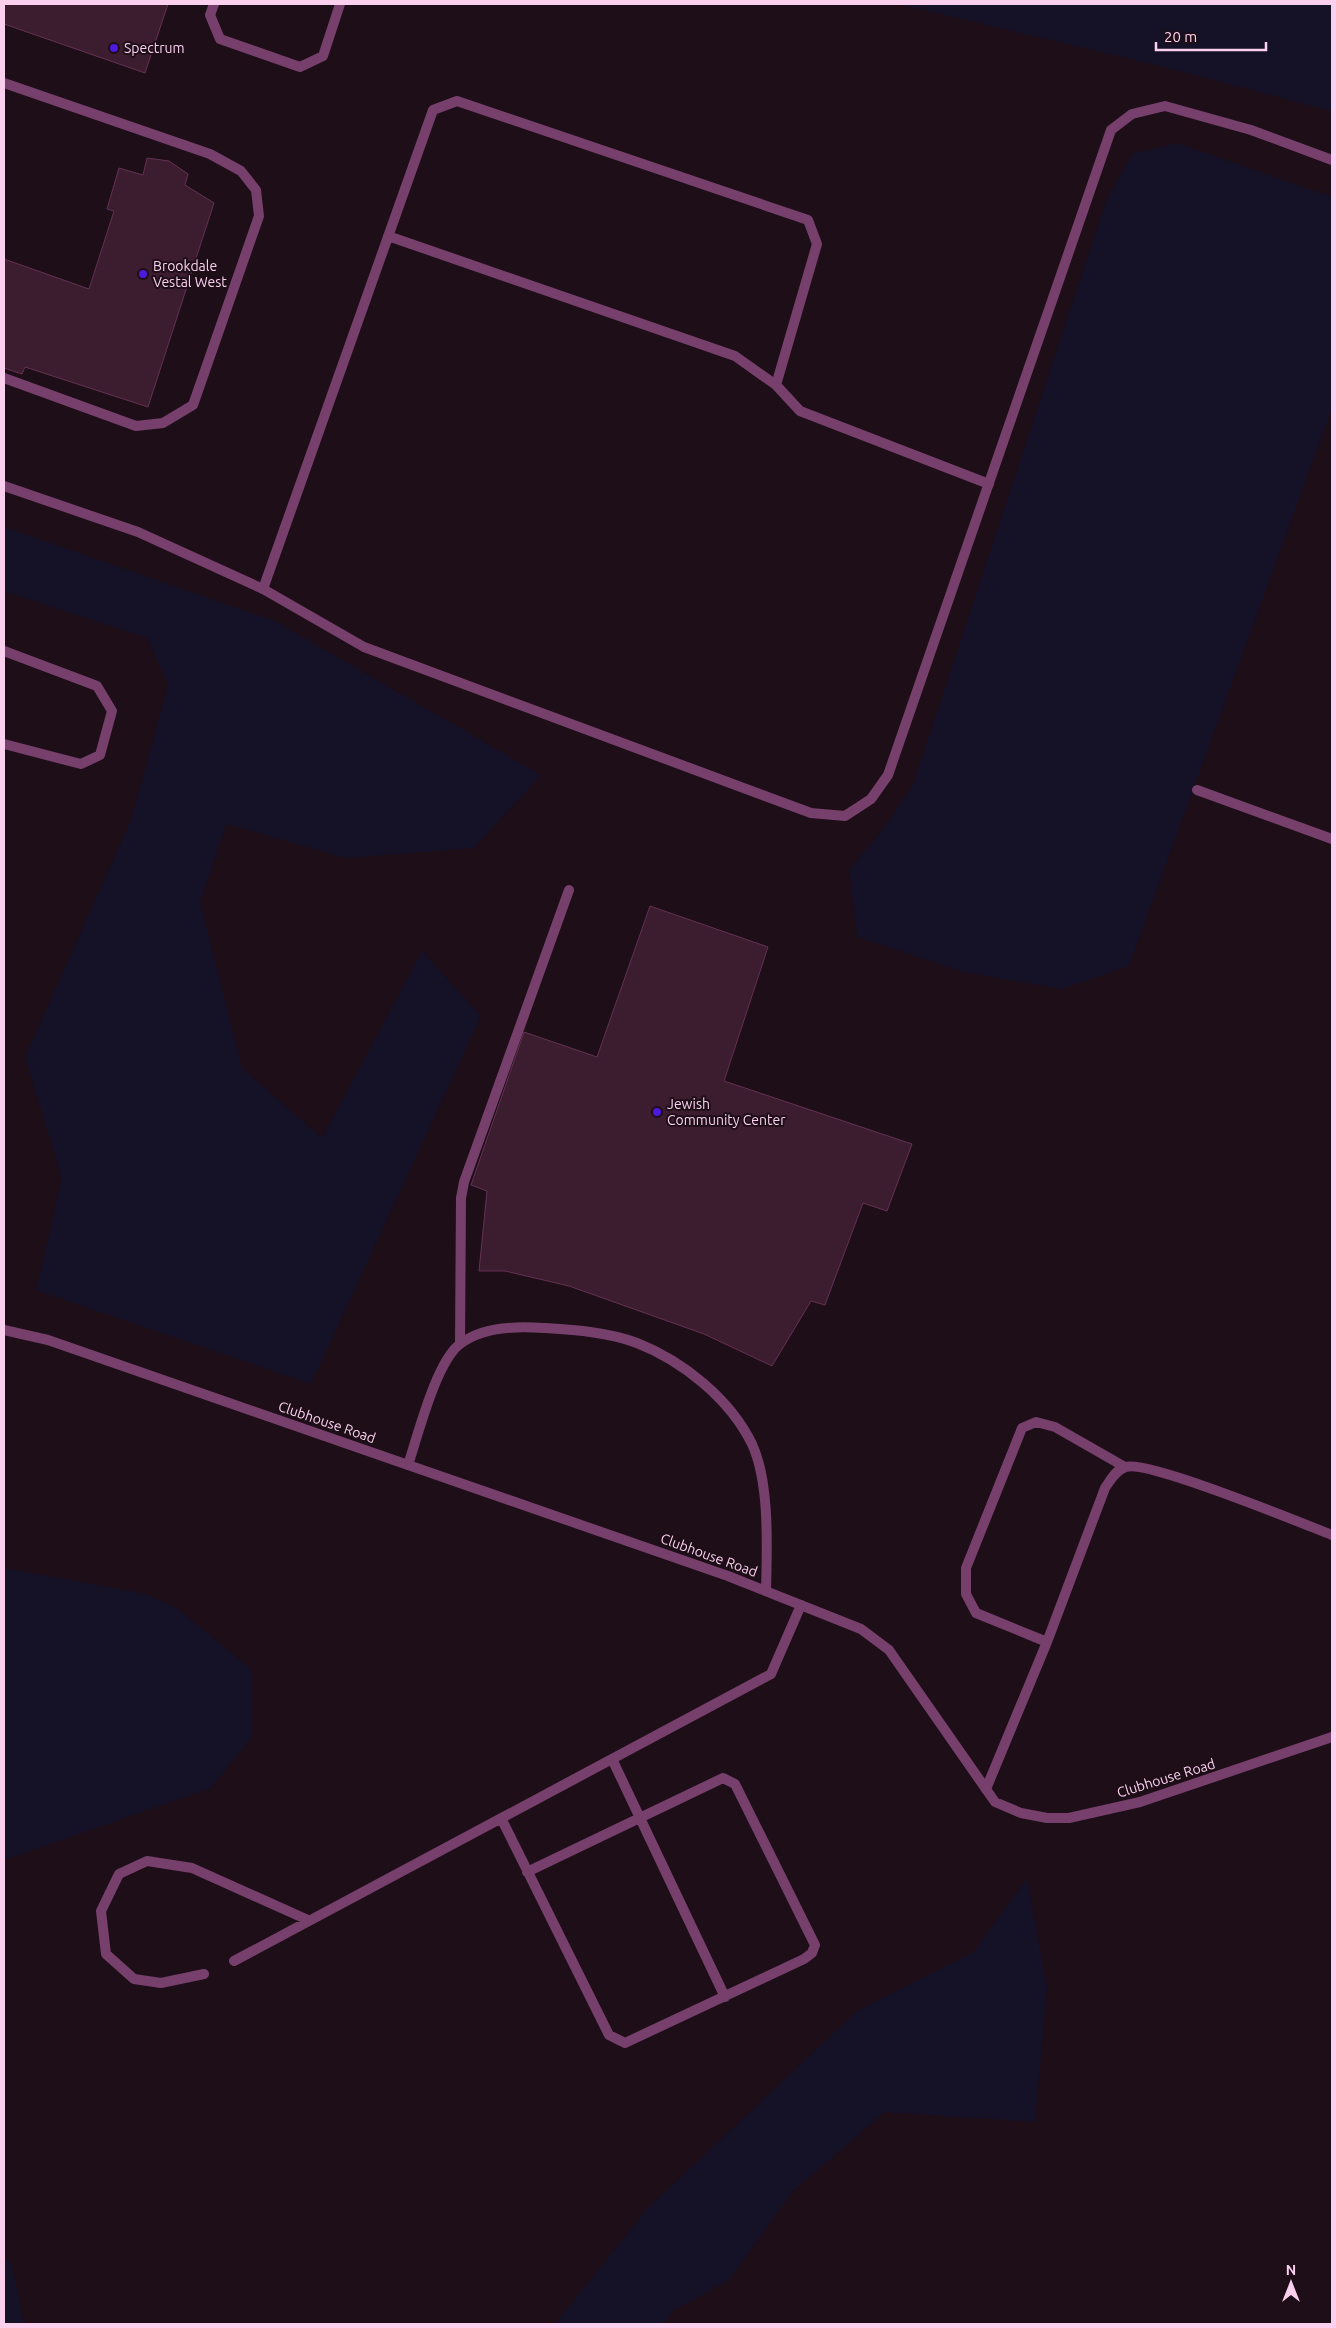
<svg xmlns="http://www.w3.org/2000/svg" width="1336" height="2328" font-family="Ubuntu,sans-serif">
<style>
.green{fill:#151227}
.building{fill:#3c1d30;stroke:#653152}
.lines{fill:none;stroke-linecap:round;stroke-linejoin:round}
.service{stroke:#773f6c;stroke-width:10}
.minor{stroke:#773f6c;stroke-width:10}
.poi-dot{fill:#4d19dc;stroke:#1d0e18;stroke-width:2}
.labels{text-anchor:middle;stroke-width:4;stroke-linejoin:round;paint-order:stroke}
.poi-label{font-size:14px;fill:#fad0ee;stroke:#1d0e18;text-anchor:start}
.street-label{font-size:14px;fill:#fad0ee;stroke:#1d0e18}
</style>
<rect width="100%" height="100%" fill="#1d0e18"/>
<path class="green" d="M899 4H1332V111L1164 67Z
M1177 143 1332 197V408L1129 966 1062 989 967 973 857 937 849 869 880 833 913 785 1106 201 1132 154Z
M4 527 275 621 541 775 474 848 345 858 227 824 200 902 242 1068 322 1138 422 951 481 1016 311 1384 36 1290 62 1178 25 1057 131 820 168 685 147 638 4 591Z
M4 1568 146 1594 177 1608 252 1670V1737L211 1788 4 1860Z
M1027 1879 1047 1988 1035 2122 885 2112 792 2192 729 2280 674 2310 663 2324H555L648 2208 857 2011 973 1952Z
M4 2255 12 2265 24 2324H4Z"/>
<path class="building" d="M4 4H168L145 73 4 24Z
M147 158 169 161 188 174 185 185 214 203 148 407 25 367 22 374 4 368V259L89 289 114 211 107 209 119 168 143 175Z
M650 906 768 947 724 1081 912 1144 887 1211 863 1203 825 1305 811 1301 772 1366 704 1334 569 1286 505 1271H479L487 1191 471 1185 524 1032 597 1057Z"/>
<g class="lines">
<path class="service" d="M214 4 210 15 220 39 300 67 323 56 340 4
M4 83 210 154 241 171 256 190 259 216 193 405 163 423 136 426 4 378
M388 236 735 356 776 385 800 411 989 484
M263 589 433 110 457 101 808 220 817 244 776 385
M4 651 97 686 112 711 100 755 81 764 4 744
M1197 790 1332 839
M460 1344 461 1198 464 1182 569 890
M408 1465C418 1435 436 1362 460 1344 482 1327 518 1326 544 1328 575 1330 608 1332 637 1343 683 1361 730 1399 752 1444 770 1483 767 1548 766 1591
M1047 1642 976 1613 966 1594V1568L1022 1428 1036 1422 1055 1427 1125 1467
M612 1759 725 1997
M986 1789 1047 1642 1105 1488C1110 1481 1116 1469 1126 1467 1148 1460 1301 1523 1332 1535
M501 1818 609 2035 625 2043 804 1959 812 1953 815 1945 735 1784 723 1778 527 1872
M234 1961 771 1674 801 1605
M204 1974 161 1983 134 1979 106 1954 101 1911 119 1874 147 1861 192 1868 308 1920"/>
<path class="minor" d="M4 486 138 532 263 589 364 647 811 813 845 816 871 799 888 775 1111 130 1132 114 1165 106 1251 130 1332 160
M4 1330 48 1340 728 1576 861 1629 889 1650 995 1802 1021 1813 1047 1818H1069L1140 1802 1332 1737"/>
</g>
<g class="poi-dot">
<circle cx="114" cy="48" r="5"/>
<circle cx="143" cy="274" r="5"/>
<circle cx="657" cy="1112" r="5"/>
</g>
<g class="labels">
<g class="poi-label">
<text x="124" y="53">Spectrum</text>
<text x="153" y="271">Brookdale<tspan x="153" dy="16">Vestal West</tspan></text>
<text x="667" y="1109">Jewish<tspan x="667" dy="16">Community Center</tspan></text>
</g>
<g class="street-label">
<text transform="translate(327 1422) rotate(19)" y="5">Clubhouse Road</text>
<text transform="translate(709 1555) rotate(20)" y="5">Clubhouse Road</text>
<text transform="translate(1166 1778) rotate(-17)" y="5">Clubhouse Road</text>
</g>
</g>
<rect width="1336" height="2328" fill="none" stroke="#fad0ee" stroke-width="10"/>
<g transform="translate(1291 2283)" stroke="#1d0e18" stroke-width="4" paint-order="stroke">
<path d="M0-4L9 19L0 12L-9 19Z" fill="#fad0ee"/>
<text y="-8" font-size="14" font-weight="bold" text-anchor="middle" fill="#fad0ee">N</text>
</g>
<path d="M1156 42v8h110v-8" fill="none" stroke="#fad0ee" stroke-width="2.5"/>
<text x="1164" y="42" font-size="15" fill="#fad0ee" stroke="#1d0e18" stroke-width="4" paint-order="stroke">20 m</text>
</svg>
